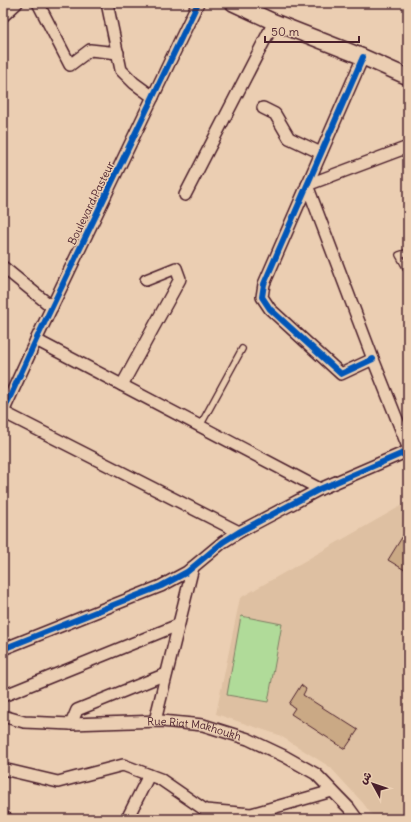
<svg xmlns="http://www.w3.org/2000/svg" width="411" height="822" font-family="Delius,'Playpen Sans Arabic',sans-serif">
<style>
.built{fill:#dec0a2}
.green{fill:#b0db99;stroke:#7d7d62}
.building{fill:#caa985;stroke:#4a1f2b}
.lines{fill:none;stroke-linecap:round;stroke-linejoin:round}
.lane-casing{stroke:#4a1f2b;stroke-width:8}
.street-casing{stroke:#4a1f2b;stroke-width:14}
.secondary-casing{stroke:#4a1f2b;stroke-width:18}
.lane{stroke:#ebceb2;stroke-width:5.5}
.street{stroke:#ebceb2;stroke-width:11}
.secondary{stroke:#ebceb2;stroke-width:15}
.cycleway-casing{stroke:#ebceb2;stroke-width:8}
.cycleway{stroke:#0057b8;stroke-width:6}
.labels{text-anchor:middle;stroke-width:3;stroke-linejoin:round;paint-order:stroke}
.street-label{font-size:11px;fill:#4a1f2b;stroke:#ebceb2}
</style>
<rect width="100%" height="100%" fill="#ebceb2"/>
<filter id="ink" filterUnits="userSpaceOnUse"><feTurbulence type="fractalNoise" baseFrequency=".025" numOctaves="2"/><feDisplacementMap in="SourceGraphic" scale="8" xChannelSelector="R" yChannelSelector="G"/><feConvolveMatrix kernelMatrix="1 2 1 2 8 2 1 2 1" color-interpolation-filters="sRGB"/></filter>
<g filter="url(#ink)">
<path class="built" d="M408 502V819H375L363 803 330 767 279 735 216 714 240 598Z"/>
<path class="green" d="M241 616 282 624 268 702 227 695Z"/>
<path class="building" d="M404 534 408 537V572L388 560Z
M301 685 306 689 303 695 358 730 345 749 291 714 295 708 289 704Z"/>
<g class="lines">
<defs>
<path id="lane" d="M408 252 399 255 408 271
M200 426 242 349"/>
<g id="street">
<path d="M38 3 70 65 90 50 118 53"/>
<path d="M107 3 121 70 134 83 153 97"/>
<path d="M3 16 17 3"/>
<path d="M363 57 264 284 262 297 270 309 341 374 373 359"/>
<path d="M263 108 275 114 289 138 321 153"/>
<path d="M408 147 307 185 373 359 408 447"/>
<path d="M185 195 274 22"/>
<path d="M3 267 52 307"/>
<path d="M36 340 320 489"/>
<path d="M122 385 180 279 176 268 146 280"/>
<path d="M3 412 36 340 198 3"/>
<path d="M3 412 239 532"/>
<path d="M3 649 161 586 187 572 223 542 239 532 320 489 408 451"/>
<path d="M3 696 178 625"/>
<path id="s1" d="M3 716 24 722 71 724 161 721 203 725 248 739 284 756 316 774 349 808 357 819"/>
<path d="M155 721 193 567"/>
<path d="M71 724 77 710 166 674"/>
<path d="M3 769 58 782 123 765 160 779 205 810 251 814 332 791"/>
<path d="M3 817 7 819"/>
<path d="M127 819 149 775"/>
</g>
<path id="secondary" d="M233 3 274 22 363 57 408 77"/>
</defs>
<use href="#lane" class="lane-casing"/>
<use href="#street" class="street-casing"/>
<use href="#secondary" class="secondary-casing"/>
<use href="#lane" class="lane"/>
<use href="#street" class="street"/>
<use href="#secondary" class="secondary"/>
<defs>
<path id="cycleway" d="M363 57 264 284 262 297 270 309 341 374 373 359
M3 412 36 340 198 3
M3 649 161 586 187 572 223 542 239 532 320 489 408 451"/>
</defs>
<use href="#cycleway" class="cycleway-casing"/>
<use href="#cycleway" class="cycleway"/>
</g>
</g>
<g class="labels">
<g class="street-label">
<text transform="translate(91 203) rotate(-64)" y="4">Boulevard Pasteur</text>
<text dy="4" stroke="none"><textPath href="#s1" startOffset="193">Rue Riat Makhoukh</textPath></text>
</g>
</g>
<rect width="411" height="822" fill="none" stroke="#ebceb2" stroke-width="16"/>
<rect x="8" y="8" width="395" height="806" fill="none" stroke="#4a1f2b" stroke-width="1.5" filter="url(#ink)"/>
<g transform="translate(373 784) rotate(310)" stroke="#ebceb2" stroke-width="3" paint-order="stroke">
<path d="M0-3L7 15L0 10L-7 15Z" fill="#4a1f2b"/>
<text y="-6" font-size="11" font-weight="bold" text-anchor="middle" fill="#4a1f2b">ش</text>
</g>
<path d="M265 36v6h94v-6" fill="none" stroke="#4a1f2b" stroke-width="2"/>
<text x="271" y="36" font-size="12" fill="#4a1f2b" stroke="#ebceb2" stroke-width="3" paint-order="stroke">50 m</text>
</svg>
